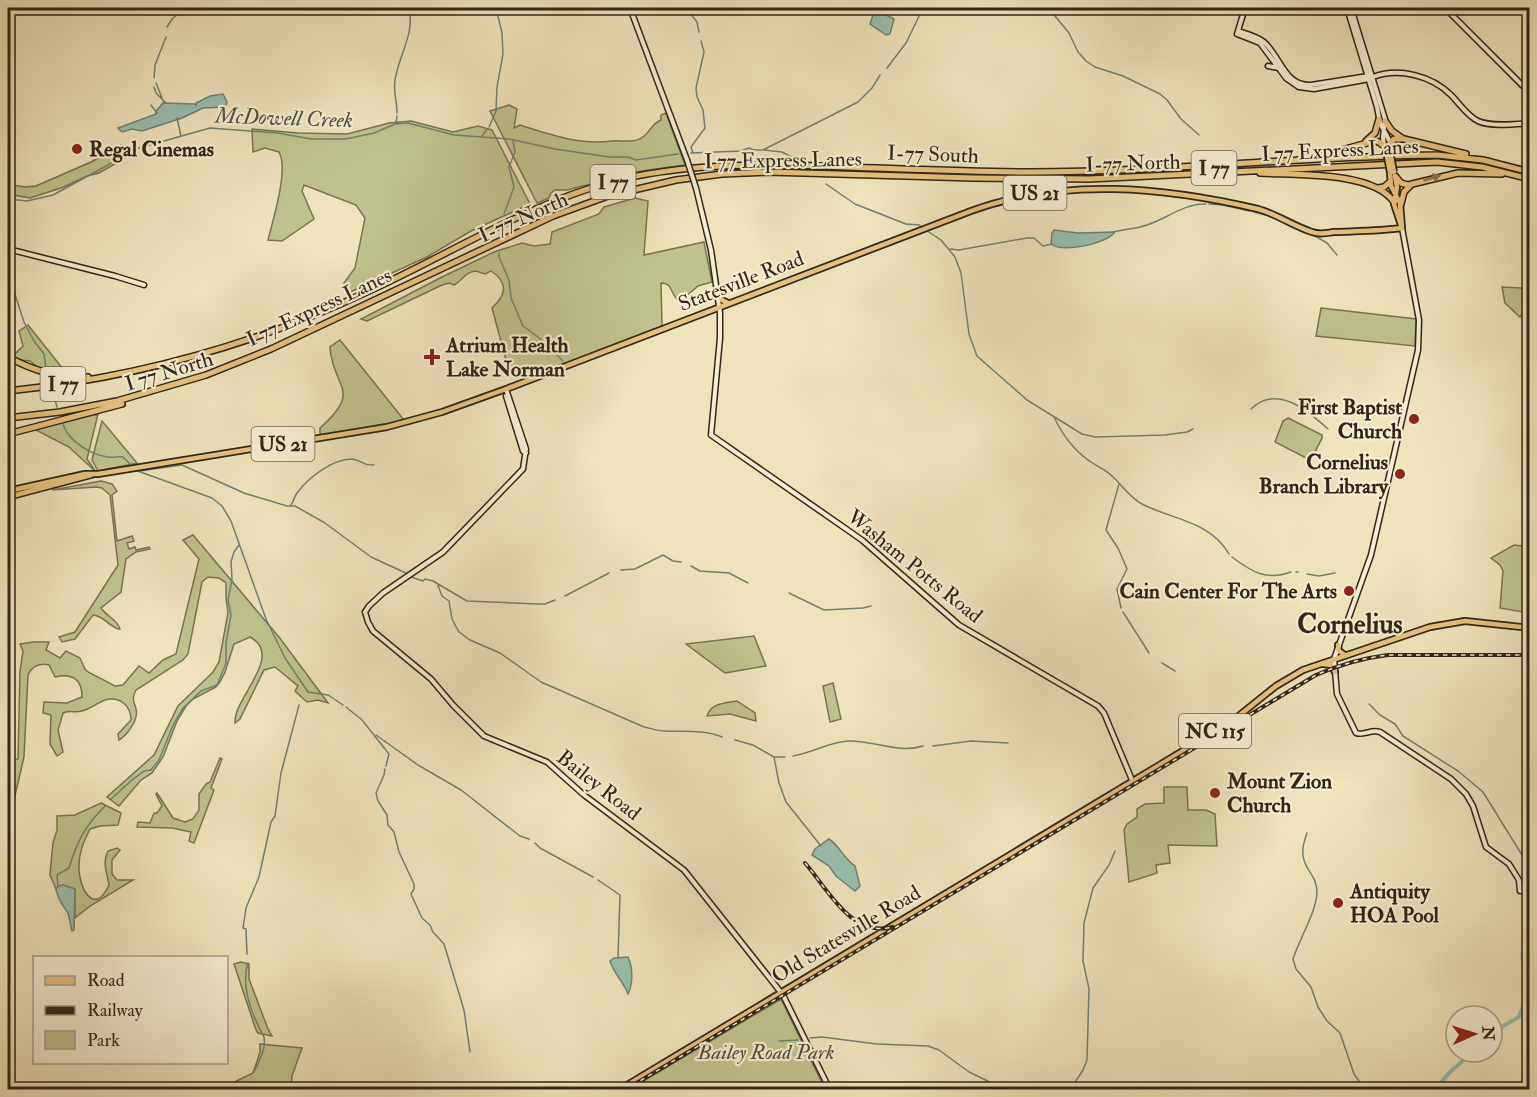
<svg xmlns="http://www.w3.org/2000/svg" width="1537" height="1097" font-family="'IM FELL Double Pica',serif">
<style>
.green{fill:#bfc28c;stroke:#777452;stroke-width:1.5}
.water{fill:#99beb0;stroke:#6f8174;stroke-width:1.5}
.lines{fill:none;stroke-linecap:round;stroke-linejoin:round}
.stream{stroke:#6f8174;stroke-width:1.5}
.river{stroke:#99beb0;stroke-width:4}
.secondary-casing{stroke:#2f2619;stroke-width:7}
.primary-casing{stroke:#2f2619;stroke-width:8}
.highway-casing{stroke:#2f2619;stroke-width:8}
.secondary{stroke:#f4edd3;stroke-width:4}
.primary{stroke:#e7c27e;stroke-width:4.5}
.highway{stroke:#e7c27e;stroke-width:5}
.rail-casing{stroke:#2f2619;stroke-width:4}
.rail{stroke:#f4edd3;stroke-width:1.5;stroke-dasharray:4.5;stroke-linecap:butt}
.secondary-bridge-casing{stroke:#2f2619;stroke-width:7;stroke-linecap:butt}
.primary-bridge-casing{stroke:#2f2619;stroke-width:8;stroke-linecap:butt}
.secondary-bridge{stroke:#f4edd3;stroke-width:4}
.primary-bridge{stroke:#e7c27e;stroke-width:4.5}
.oneway{fill:#8b744c}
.poi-dot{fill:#8f2418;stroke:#f4edd3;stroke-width:2}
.labels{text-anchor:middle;stroke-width:4.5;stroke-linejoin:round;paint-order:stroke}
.shield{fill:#f4edd3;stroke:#6a6251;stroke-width:1.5}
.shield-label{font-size:20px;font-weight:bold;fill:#2f2619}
.poi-label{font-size:21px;font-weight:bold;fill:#2f2619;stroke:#f4edd3;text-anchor:start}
.street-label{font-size:21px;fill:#2f2619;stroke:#f4edd3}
.park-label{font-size:21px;font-style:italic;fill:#534d36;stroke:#f4edd3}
.water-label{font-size:22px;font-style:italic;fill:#4f5446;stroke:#f4edd3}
.district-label{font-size:27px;font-weight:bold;fill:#2f2619;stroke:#f4edd3}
</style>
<rect width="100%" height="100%" fill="#eee3bb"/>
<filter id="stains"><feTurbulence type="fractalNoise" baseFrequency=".00333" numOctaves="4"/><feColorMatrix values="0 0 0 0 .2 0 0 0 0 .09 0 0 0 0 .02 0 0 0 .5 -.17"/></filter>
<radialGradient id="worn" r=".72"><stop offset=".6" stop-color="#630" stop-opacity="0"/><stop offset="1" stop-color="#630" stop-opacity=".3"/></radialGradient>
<path class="green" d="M509 105 517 109 514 128 520 125C551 135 580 145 612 141 622 140 635 144 644 136 651 131 651 124 661 120V115L666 113 685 165 641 171 567 190H555L551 193 549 198 537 203 490 111Z
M411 121 453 132 478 126 492 130 530 204 471 231 427 257 346 294 344 283 355 268 365 218 356 205 304 185 302 191 314 219 282 241 268 240C273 219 289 170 279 152L265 148 253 152 252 129 298 133 347 134 389 123Z
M121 145 129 156 99 173 87 176 64 187 30 198 8 194V180L12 185 25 187 36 186 91 162Z
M635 198 648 201 644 255 704 242 712 282 698 286 683 299H677C670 293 673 283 661 283L662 327 541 373 529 369 514 374 506 360 492 308C506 295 509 283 491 271L485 274 476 271C465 272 463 280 454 285L449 283 442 285 367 321 361 319 440 278 494 252 522 243 534 246 550 244 552 232 599 214 604 207Z
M1502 287 1521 288 1528 296V306L1520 317 1505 303Z
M1321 308 1416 319 1415 346 1316 336Z
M28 325 67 374 49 371 37 367 30 361 20 360 8 354V350L15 354 23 346 19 331Z
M340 340 404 420 320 437V428C364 389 332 388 330 347Z
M98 414 87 459 96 472 69 447 34 429Z
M1288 418 1322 435V438L1312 458 1308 459 1275 442 1283 421Z
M102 421 137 463 98 471 92 460Z
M101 481 112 484 117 491 112 495 117 541 132 536 134 541 127 543 129 549 135 547 136 550 149 547 150 549 136 552 126 559 121 592 101 608C106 616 118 620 120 629 111 629 105 616 93 615L75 639 62 642 59 637 75 632 118 565 110 495 102 488 96 487 52 490Z
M193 535 279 637 328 703 318 700 307 702 295 691 298 686 275 667 264 670 240 719 235 723C233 698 285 656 250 637L234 644 225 672 220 682 216 687 193 699 186 706 177 721 163 757 152 773 141 780 119 806 107 797 154 755 178 706 213 672 219 662 228 613 226 598V583L219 578 208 577 202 582 188 654 183 660 136 690C131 699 134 701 136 709 139 720 126 736 119 740L118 734 131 720C131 706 120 696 105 700 97 703 90 709 82 711 75 713 70 710 63 713L58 730 63 752 57 756 50 744 51 715 43 713 44 702 67 703 82 697C82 678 71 673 55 677L49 665C40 663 32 666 28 675L24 757 14 800 9 801 10 777 8 770V761L18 759 20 671 23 651 20 644 33 642H49L46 650 60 658 66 651 80 658 85 669 88 672 115 686 123 685 139 666 149 673 163 660 176 654 199 559 183 540Z
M1514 545 1529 547V613L1500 608 1503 571 1500 565 1491 558Z
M754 636 766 666 725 673 686 644Z
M833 683 841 719 830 722 823 686Z
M737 701 755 713 756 721 730 714 707 716C711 703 725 703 737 701Z
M220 758 222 759 211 788 214 790 194 843 189 841 191 832 172 828 137 827 138 822 150 823 154 813H157L162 806 156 794 157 793 173 818 185 822 193 819 199 810V794L206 784 210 782Z
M1164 787H1187L1188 810H1206L1215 814 1217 846 1168 845 1170 863 1156 865 1157 873 1129 882 1124 830 1127 824 1137 817V809L1145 804 1164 803Z
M101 803 121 813 118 825 100 826 90 829C84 841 79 852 79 865 78 887 94 918 109 885 107 872 102 863 108 851L117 848 120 850 112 860V874L117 880H133L90 906 75 918V889L63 885 56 889 50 875 53 843 57 830V816L75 815Z
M241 962 249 964V979L268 1029 272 1036 258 1033 256 1030 234 964Z
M781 999 825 1089H630Z
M260 1044 302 1048 292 1076 291 1089H220L253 1073 260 1052Z"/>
<path class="water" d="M878 11 894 19 890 34 886 35 870 24 874 12Z
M223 94 227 102 225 107 203 108 182 118 142 131 132 129 122 132 118 128 156 114V111L163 103 195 104 196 106V103L210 96Z
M1054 230 1078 233 1115 232C1106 244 1063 253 1051 244L1052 233Z
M829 839C839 845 844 859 855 866L860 886 855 891 836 876 829 866 812 855 815 849Z
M63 885 75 889 74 930 72 931 68 913 60 901 56 890 58 886Z
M628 957C633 967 633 984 628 994 624 982 614 974 610 961L614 958Z"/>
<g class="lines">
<path class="stream" d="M686 8 697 22 699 32
M940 8H948
M973 8 1010 11 1026 8 1041 11 1050 8
M924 10 930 8
M1046 10 1055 16 1069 33 1078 52 1086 61 1095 67 1123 76 1160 94 1167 100 1181 119 1199 135
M167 27 172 19 185 8
M887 68 906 43 923 8
M154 78 155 65 166 37
M156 83 164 103
M154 87 156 93 166 103
M151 105 157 113
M397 113C397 101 393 92 395 80 399 55 415 34 409 8
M177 118 181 136
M396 123 397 116
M489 127 496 111 497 87 503 54 502 33 496 8
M482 136 487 129
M764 150 782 152 796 159
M691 153 741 151 749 148 754 150H763L858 102 872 88 880 75
M693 153 691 147 705 128 703 110 697 97 696 88 704 52 701 41
M826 184 855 204 906 224 920 225
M8 199 27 201 53 195 139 148 210 128 278 133 311 139H346L374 133 395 124 408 123 454 135 509 139 555 149 609 157H628L636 160 678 154
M1209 204 1223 205 1249 211
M1254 212 1273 217
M504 214 514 187 509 167 515 152 513 141
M1293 221 1302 226
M929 232 941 240 955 257 961 273 969 334 977 356 1027 400 1082 434 1095 437 1165 435 1187 432 1193 429
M1113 232C1124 229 1136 229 1147 225 1166 219 1185 203 1206 204
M1310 233 1327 243 1337 255
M950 249 959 250 1027 238H1034L1043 246 1052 244
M499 253V257L509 280 511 298 523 326 538 337 563 361
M8 280 13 288 24 322 34 341 44 354 46 369
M53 393 57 407
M1251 409C1277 384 1307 410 1328 429
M1054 417C1062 434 1073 449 1088 460 1096 466 1105 469 1112 476 1122 485 1129 497 1142 504 1173 520 1210 521 1229 554
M63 424C68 441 91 455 108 457 113 458 118 456 123 457L130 464
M135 470 212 498 222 506 231 521 266 619 285 658 308 692 328 695 343 705
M140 471 182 465 244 493 287 506H295L325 523 371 557 408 574
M1119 484 1106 530 1118 548 1127 569 1117 589 1121 608
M291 505C294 501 294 497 297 493 308 478 332 459 352 459 362 460 362 466 374 465
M1232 557C1252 572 1266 581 1291 572
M691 566 700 571 729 573 748 583
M621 570 635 569 663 555 673 561 681 562
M1296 572H1298
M1307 574 1319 576 1335 573
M411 577 423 581 425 579 433 581 467 601 538 604H545L555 600
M437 583 442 596 449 601 452 619 459 632 470 640 500 653 541 682 644 727C651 728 657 731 664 731 683 732 704 729 722 737
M789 593 824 610 863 608 871 606
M565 596 609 573
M1123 612 1149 653
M1162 663 1175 671
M1369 704 1380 715 1395 724 1403 736 1458 771 1483 792 1530 868
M346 707 362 720 389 754 386 766
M376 735 418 765 461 790 520 836 529 839
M735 740 753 745 774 757H785
M933 746 971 741 1008 743
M793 756C812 753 829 742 848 741 874 740 897 754 923 746
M774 757 779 783 786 802 821 846
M385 769 384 775 376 793 378 801 387 815 388 825 394 832 399 852 414 884V889L411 894 422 918 430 925 433 932 444 944 464 1010 470 1052
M111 799 132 780 144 771 151 770 159 760 173 725 183 708 201 691 217 685 226 663V643L231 615 228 600 232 579 231 562 234 552 239 545
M1307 833C1304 842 1301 850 1304 860 1307 872 1317 876 1317 893 1316 912 1299 940 1293 959L1296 969 1311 987 1318 1007 1327 1021 1340 1033 1354 1074 1361 1084 1368 1090
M535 843 540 848 593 877
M598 880 620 895 618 958
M58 886 57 875 69 868C77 842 84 827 105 806
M247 954 246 929 243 928 246 908 259 877 271 822 275 816 281 773 299 705
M248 963C240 987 252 1015 264 1037 266 1051 260 1057 255 1070
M810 1038 822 1037 877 1044 928 1046 939 1050 969 1072 1006 1090
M779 1041 798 1040
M1070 1090 1083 1070 1087 1060 1089 989 1083 961 1084 923 1093 888 1109 865 1115 851"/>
<path class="river" d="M1530 937C1519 949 1521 965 1530 979
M1492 1041 1503 1026 1519 1017 1530 988
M1434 1090 1451 1071 1473 1052"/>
<defs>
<path id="secondary" d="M630 8 687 160
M1245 8 1237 34 1260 43 1286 78 1299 87 1314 89 1364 80C1367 80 1370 78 1373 77 1399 67 1432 76 1451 95 1460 104 1467 116 1478 121 1490 127 1516 124 1530 123
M1347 8 1377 107 1380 123 1390 142
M1351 8 1385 119 1383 137 1384 146
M1445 8 1530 93
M1238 31C1247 34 1257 36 1264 42 1281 57 1284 86 1311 85L1368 76 1372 77
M1268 66 1279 68
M696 188 711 250 720 313V338L711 435 862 540 959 625 1098 706 1104 713 1132 780
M1402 228 1419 320 1418 350 1371 555 1334 659 1337 694 1356 733C1363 736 1371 729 1380 732L1451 779 1466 794 1473 806 1486 847 1509 864 1519 880 1520 891H1530
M8 249 115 276 144 285
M506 389 526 449 523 469 443 552 383 593 369 606 365 612 368 622 373 631 431 679 453 705 484 736 547 762 584 795 684 870 783 995 830 1090
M506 396 523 451 526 453"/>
<path id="primary" d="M1390 172 1391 186 1400 203 1402 228
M1395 176 1397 187 1394 204 1402 228
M718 296 722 300 728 303
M8 491 85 474H98L387 427 442 412 506 389 971 211C1064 177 1164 187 1258 209 1277 214 1293 226 1312 232 1320 235 1326 233 1334 232 1357 231 1380 231 1402 228
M8 497 91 475
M1338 645 1339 651 1345 655
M1323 664 1331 665 1335 672
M619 1090 1231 722 1276 686 1303 670 1430 627 1465 621 1530 628"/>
<path id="highway" d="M1385 121 1392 131 1402 138
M1366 141 1375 133 1379 119
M1390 143 1394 139H1404L1466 154
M1317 157 1374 141 1379 142 1385 147
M1260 173C1294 175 1373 171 1394 202
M1396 177 1401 183 1408 185 1458 173 1502 174
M1378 188 1384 187 1390 182
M1401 204 1404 192 1411 185
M8 357C34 371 58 378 88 377
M8 391C133 378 255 345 369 291 452 253 529 203 618 180 694 162 769 164 846 167 907 169 969 172 1031 172 1166 172 1301 156 1437 155L1483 160 1530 172
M8 418 60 412 117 401 206 375 271 349 553 216 608 196 676 180 722 174 769 172 973 178 1089 179 1437 162 1482 167 1530 179
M8 434 122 404"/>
</defs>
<use href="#secondary" class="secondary-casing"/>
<use href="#primary" class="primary-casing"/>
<use href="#highway" class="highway-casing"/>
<use href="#secondary" class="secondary"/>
<use href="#primary" class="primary"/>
<use href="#highway" class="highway"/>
<defs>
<path id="rail" d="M805 863C828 889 851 938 893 927
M625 1090 1316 675C1339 665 1363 658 1388 655H1530"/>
</defs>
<use href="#rail" class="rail-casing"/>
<use href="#rail" class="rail"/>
<defs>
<path id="secondary-bridge" d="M687 160 696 188"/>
<path id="primary-bridge" d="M1386 151 1390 172
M1390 151 1394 172"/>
</defs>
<use href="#secondary-bridge" class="secondary-bridge-casing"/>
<use href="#primary-bridge" class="primary-bridge-casing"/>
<use href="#secondary-bridge" class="secondary-bridge"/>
<use href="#primary-bridge" class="primary-bridge"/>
</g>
<defs><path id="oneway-solid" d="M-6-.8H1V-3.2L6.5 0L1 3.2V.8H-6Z" transform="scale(1.5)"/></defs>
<use class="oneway" href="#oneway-solid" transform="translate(1432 178) rotate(-16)"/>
<g class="poi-dot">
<circle cx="77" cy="149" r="6"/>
<path d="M429 348h6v6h6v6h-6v6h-6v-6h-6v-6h6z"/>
<circle cx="1414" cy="419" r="6"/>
<circle cx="1400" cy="474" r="6"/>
<circle cx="1349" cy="591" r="6"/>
<circle cx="1215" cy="793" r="6"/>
<circle cx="1338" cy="903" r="6"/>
</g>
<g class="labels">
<g class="shield">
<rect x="1191.5" y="151" width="45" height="34" rx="4.5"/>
<rect x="590.5" y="165" width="45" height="34" rx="4.5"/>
<rect x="1003.5" y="176" width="63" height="34" rx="4.5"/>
<rect x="40.5" y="367" width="45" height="34" rx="4.5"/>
<rect x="251.5" y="427" width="63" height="34" rx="4.5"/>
<rect x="1179" y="714" width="72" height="34" rx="4.5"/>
</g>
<g class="shield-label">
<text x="1214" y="175">I 77</text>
<text x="613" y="189">I 77</text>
<text x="1035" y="200">US 21</text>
<text x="63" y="391">I 77</text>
<text x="283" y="451">US 21</text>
<text x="1215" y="738">NC 115</text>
</g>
<g class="poi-label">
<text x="89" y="156">Regal Cinemas</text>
<text x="446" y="352">Atrium Health<tspan x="446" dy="24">Lake Norman</tspan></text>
<text x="1402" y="414" text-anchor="end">First Baptist<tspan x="1402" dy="24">Church</tspan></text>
<text x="1388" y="469" text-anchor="end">Cornelius<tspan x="1388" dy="24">Branch Library</tspan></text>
<text x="1337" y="598" text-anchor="end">Cain Center For The Arts</text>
<text x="1227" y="788">Mount Zion<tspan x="1227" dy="24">Church</tspan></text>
<text x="1350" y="898">Antiquity<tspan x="1350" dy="24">HOA Pool</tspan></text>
</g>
<g class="street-label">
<text transform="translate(1340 150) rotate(-3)" y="7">I 77 Express Lanes</text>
<text transform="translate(933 154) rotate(2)" y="7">I-77 South</text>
<text transform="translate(783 160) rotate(-1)" y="7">I 77 Express Lanes</text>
<text transform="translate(1133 163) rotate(-2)" y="7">I-77 North</text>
<text transform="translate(523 217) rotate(-24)" y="7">I-77 North</text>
<text transform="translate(741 281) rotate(-21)" y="7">Statesville Road</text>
<text transform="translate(319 307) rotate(-25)" y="7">I 77 Express Lanes</text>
<text transform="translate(169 371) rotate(-17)" y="7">I 77 North</text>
<text transform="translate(915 566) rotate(39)" y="7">Washam Potts Road</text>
<text transform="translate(599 785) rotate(38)" y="7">Bailey Road</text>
<text transform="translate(846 934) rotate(-31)" y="7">Old Statesville Road</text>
</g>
<g class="park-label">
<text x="766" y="1059">Bailey Road Park</text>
</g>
<g class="water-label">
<text transform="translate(284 117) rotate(2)" y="8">McDowell Creek</text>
</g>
<g class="district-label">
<text x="1350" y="633">Cornelius</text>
</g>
</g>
<rect width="1537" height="1097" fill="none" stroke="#eee3bb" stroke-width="30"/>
<rect x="9" y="9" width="1519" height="1079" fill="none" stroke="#2f2619" stroke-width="3"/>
<rect x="15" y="15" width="1507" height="1067" fill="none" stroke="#2f2619" stroke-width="1.5"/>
<rect x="33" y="956" width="195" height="108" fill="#f4edd3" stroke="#a59d89" stroke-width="1.5"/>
<rect x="45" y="976" width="30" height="9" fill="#e7c27e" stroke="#a59d89" stroke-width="1.5"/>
<text x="87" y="986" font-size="18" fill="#2f2619">Road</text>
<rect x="45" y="1006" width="30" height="9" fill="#2f2619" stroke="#a59d89" stroke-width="1.5"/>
<text x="87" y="1016" font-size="18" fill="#2f2619">Railway</text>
<rect x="45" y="1031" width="30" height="18" fill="#bfc28c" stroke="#a59d89" stroke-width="1.5"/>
<text x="87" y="1046" font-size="18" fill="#2f2619">Park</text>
<g transform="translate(1474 1034) rotate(87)"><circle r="28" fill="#f4edd3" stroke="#a59d89" stroke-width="1.5"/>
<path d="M0-4.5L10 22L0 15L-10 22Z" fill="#8f2418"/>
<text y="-9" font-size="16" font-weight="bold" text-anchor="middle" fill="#2f2619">N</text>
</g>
<rect width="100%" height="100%" filter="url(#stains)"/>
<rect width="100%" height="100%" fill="url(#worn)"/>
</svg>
